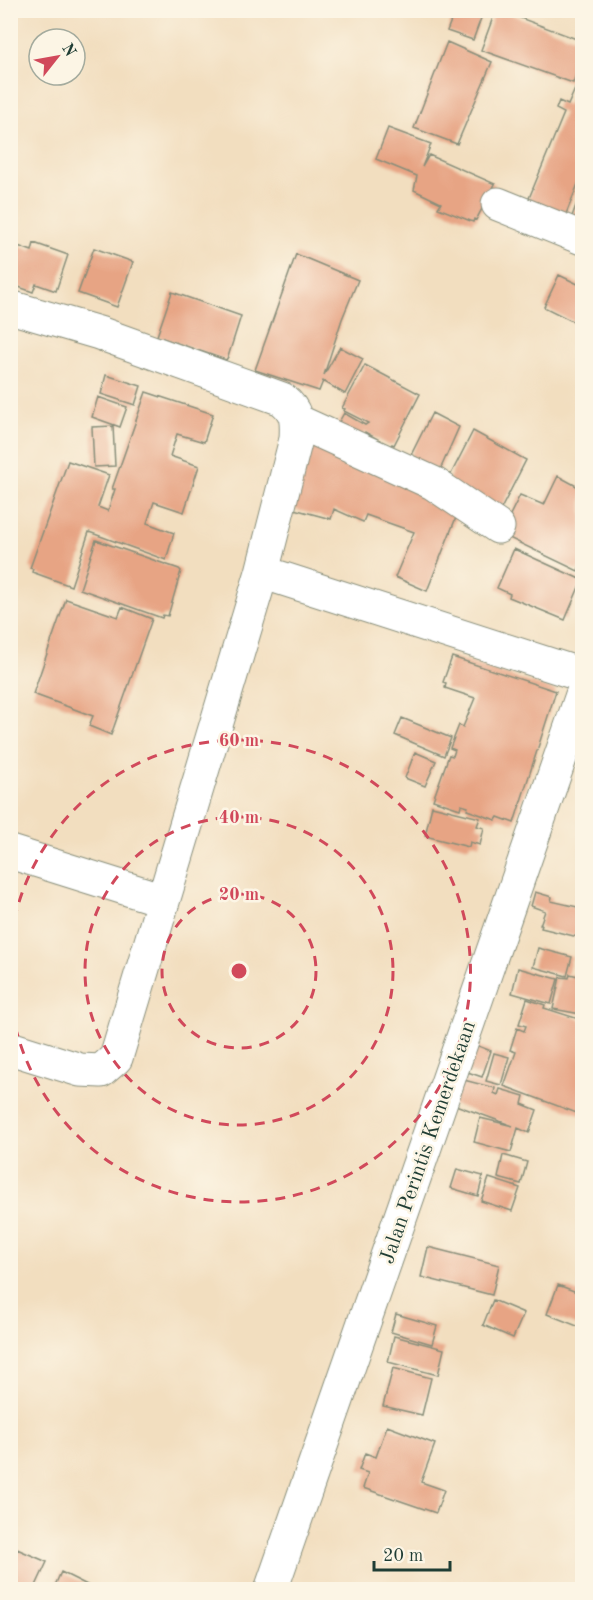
<svg xmlns="http://www.w3.org/2000/svg" width="593" height="1600" font-family="'Old Standard TT',serif">
<style>
.building{fill:#e7a484}
.lines{fill:none;stroke-linecap:round;stroke-linejoin:round}
.minor-casing{stroke:#888e7a;stroke-width:35}
.major-casing{stroke:#888e7a;stroke-width:35}
.minor{stroke:#fff;stroke-width:33}
.major{stroke:#fff;stroke-width:33}
.ring{fill:none;stroke:#d1495b;stroke-width:3;stroke-dasharray:10 8}
.labels{text-anchor:middle;stroke-width:5;stroke-linejoin:round;paint-order:stroke}
.street-label{font-size:21px;fill:#1f3d34;stroke:#fcf5e5}
.centre{fill:#d1495b;stroke:#fcf5e5;stroke-width:3}
.ring-label{font-size:18px;text-anchor:middle;font-weight:bold;fill:#d1495b;stroke:#fcf5e5;stroke-width:5;stroke-linejoin:round;paint-order:stroke}
</style>
<rect width="100%" height="100%" fill="#fcf5e5"/>
<filter id="ink" filterUnits="userSpaceOnUse"><feTurbulence type="fractalNoise" baseFrequency=".0167" numOctaves="2"/><feDisplacementMap in="SourceGraphic" scale="12" xChannelSelector="R" yChannelSelector="G"/><feConvolveMatrix kernelMatrix="1 2 1 2 8 2 1 2 1" color-interpolation-filters="sRGB"/></filter>
<filter id="wash" filterUnits="userSpaceOnUse"><feTurbulence type="fractalNoise" baseFrequency=".008" numOctaves="4" result="noise"/><feDisplacementMap in="SourceGraphic" scale="24" xChannelSelector="R" yChannelSelector="G"/><feGaussianBlur stdDeviation="1.35" result="paint"/><feColorMatrix in="noise" values="0 0 0 0 0 0 0 0 0 0 0 0 0 0 0 0 0 1.4 0 .05"/><feComposite in="paint" operator="in"/></filter>
<g filter="url(#wash)">
<rect width="100%" height="100%" fill="#f2debf"/>
<g id="blocks">
<path class="building" d="M455 10H484L473 40 447 31Z
M499 10 582 41V57L573 83 481 50 495 12 498 14Z
M447 42 492 62 457 144 414 128Z
M579 80 582 82V174L564 219 527 203 564 113 556 109 559 101 568 105Z
M388 128 431 144 422 167 429 155 495 184 476 220 474 219 473 222 438 208 441 203 414 190 417 176 376 159Z
M582 189V224L571 219Z
M34 243 68 255 56 291 36 284 33 292 10 284V257L15 245 32 251Z
M94 248 133 262 117 307 78 293Z
M296 254 358 280 342 319 324 375 340 347 363 359 345 394 323 381 319 391 255 370Z
M559 275 582 286V326L544 307Z
M172 292 241 316 228 357 226 360 157 336Z
M365 365 420 394 394 445 392 444 390 446 365 432 360 442 335 429 344 413 365 425 368 423 344 411 345 409 342 408Z
M106 375 141 386 135 405 101 394Z
M146 392 213 414 204 442 177 434 170 456 199 466 184 512 154 502 147 523 174 533 166 560 89 532 71 586 32 572 33 569 30 568 68 461 109 475 98 507 108 511 115 489H112Z
M98 397 127 407 120 427 92 417Z
M432 413 459 427 440 470 407 463Z
M113 426 115 466 94 467 92 427Z
M473 431 526 460 499 513 447 482Z
M308 439 346 457V462L386 475 457 515 427 591 395 577 414 532 366 515 363 522 334 509 331 519 290 508Z
M558 476 582 489V561L578 571 507 537 503 529 520 495 544 505Z
M96 540 179 569 181 571 168 616 163 615 162 618 80 589Z
M514 549 582 580 565 620 509 597 510 594 497 588Z
M66 599 118 617 122 607 152 619 111 735 89 726 93 716 33 694Z
M452 657 556 691 514 823 498 817 496 820 467 810 468 807 461 805 460 809 433 800 449 755 453 756 455 750 450 748 459 725 463 727 475 698 445 688 446 683 443 682Z
M402 718 451 738 444 756 395 735Z
M415 752 436 761 425 786 405 778Z
M432 806 480 818 477 826 484 828 480 845 470 842 469 847 425 836Z
M535 892 552 897 551 901 582 908V938L541 928 542 925H540L545 911 531 906Z
M538 948 572 957 567 976 533 967Z
M518 968 558 979 551 1004 512 993Z
M570 974 582 977 581 1014 553 1009 560 977 569 978Z
M527 999 545 1005 544 1008 582 1020V1115L504 1086 516 1052 510 1050 517 1028 524 1031 526 1026 519 1024Z
M468 1042 491 1051 482 1077 459 1069Z
M494 1053 509 1057 501 1085 486 1081Z
M456 1078 495 1088 494 1093 498 1095 500 1089 524 1096 522 1104 537 1110 529 1133 518 1128 511 1152 474 1142 480 1118 513 1126 450 1103Z
M503 1155 527 1162 521 1184 498 1178Z
M457 1169 483 1176 478 1196 451 1188Z
M489 1178 520 1188 512 1211 481 1201Z
M428 1247 499 1265 492 1295 421 1277Z
M558 1285 582 1294V1328L547 1314Z
M493 1300 524 1313 513 1338 483 1325Z
M396 1314 437 1326 432 1344 391 1332Z
M394 1336 444 1349 438 1375 388 1362Z
M393 1368 431 1378 422 1415 383 1406Z
M387 1426 435 1444 421 1482 444 1490 436 1513 363 1488 368 1473 359 1470 365 1453 376 1457Z
M17 1549 47 1562 34 1590H10V1563Z
M61 1572 89 1586 88 1590H53Z"/>
</g>
</g>
<g filter="url(#ink)">
<use href="#blocks" fill-opacity="0" stroke="#888e7a" stroke-width="1.5"/>
<g class="lines">
<defs>
<path id="minor" d="M498 204 582 238
M10 307 99 333 282 399C297 411 297 420 296 439L262 572 116 1058 101 1071 80 1070 10 1048
M297 421 433 483 498 527
M262 572 582 675
M10 852 163 900"/>
<path id="major" d="M271 1590 582 695"/>
</defs>
<use href="#minor" class="minor-casing"/>
<use href="#major" class="major-casing"/>
<use href="#minor" class="minor"/>
<use href="#major" class="major"/>
</g>
</g>
<g class="ring">
<circle cx="239" cy="971" r="77"/>
<circle cx="239" cy="971" r="154"/>
<path d="M11 937A231 231 0 1 1 11 1005"/>
</g>
<g class="labels">
<g class="street-label">
<text transform="translate(427 1142) rotate(-71)" y="7">Jalan Perintis Kemerdekaan</text>
</g>
</g>
<circle cx="239" cy="971" r="9" class="centre"/>
<g class="ring-label">
<text x="239" y="746">60 m</text>
<text x="239" y="823">40 m</text>
<text x="239" y="900">20 m</text>
</g>
<rect width="593" height="1600" fill="none" stroke="#fcf5e5" stroke-width="36"/>
<g transform="translate(57 57) rotate(59)"><circle r="28" fill="#fcf5e5" stroke="#a4ab9e" stroke-width="1.5"/>
<path d="M0-4.5L10 22L0 15L-10 22Z" fill="#d1495b"/>
<text y="-9" font-size="16" font-weight="bold" text-anchor="middle" fill="#1f3d34">N</text>
</g>
<path d="M374 1561v9h76v-9" fill="none" stroke="#1f3d34" stroke-width="3"/>
<text x="383" y="1561" font-size="18" fill="#1f3d34" stroke="#fcf5e5" stroke-width="4.5" paint-order="stroke">20 m</text>
</svg>
